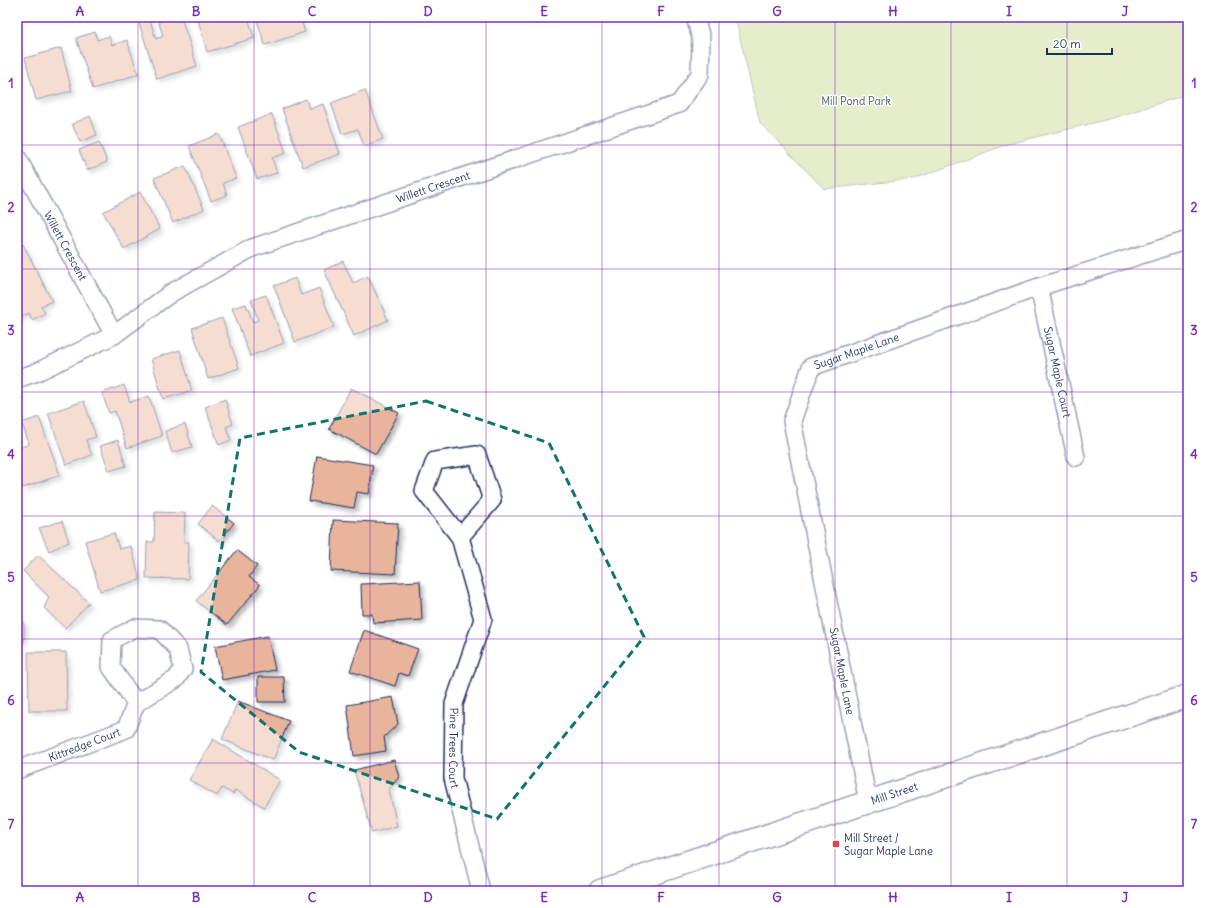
<svg xmlns="http://www.w3.org/2000/svg" width="1205" height="908" font-family="Delius,sans-serif">
<style>
.green{fill:#c7d88d;stroke:#718476}
.building{fill:#e9b49c;stroke:#1b2f5e;filter:url(#shadow)}
.lines{fill:none;stroke-linecap:round;stroke-linejoin:round}
.street-casing{stroke:#1b2f5e;stroke-width:20}
.secondary-casing{stroke:#1b2f5e;stroke-width:25}
.street{stroke:#fff;stroke-width:17}
.secondary{stroke:#fff;stroke-width:22}
.marked{fill:none;stroke:#0f766e;stroke-width:3;stroke-dasharray:8 5;stroke-linejoin:round}
.grid{fill:none;stroke:#7b2cbf;stroke-width:1;stroke-opacity:0.55}
.poi-dot{fill:#d1495b;stroke:#fff;stroke-width:1.5}
.labels{text-anchor:middle;stroke-width:3;stroke-linejoin:round;paint-order:stroke}
.park-label{font-size:11px;fill:#46596a;stroke:#fff}
.street-label{font-size:11px;fill:#1b2f5e;stroke:#fff}
.poi-label{font-size:11px;fill:#1b2f5e;stroke:#fff;text-anchor:start}
.neatline{fill:none;stroke:#7b2cbf;stroke-width:1.5}
.grid-label{font-size:13px;text-anchor:middle;font-weight:bold;fill:#7b2cbf}
</style>
<defs>
<filter id="shadow"><feDropShadow dx="3.5" dy="3.5" stdDeviation="2" flood-color="#0004"/></filter>
</defs>
<rect width="100%" height="100%" fill="#fff"/>
<filter id="ink" filterUnits="userSpaceOnUse"><feTurbulence type="fractalNoise" baseFrequency=".025" numOctaves="2"/><feDisplacementMap in="SourceGraphic" scale="8" xChannelSelector="R" yChannelSelector="G"/><feConvolveMatrix kernelMatrix="1 2 1 2 8 2 1 2 1" color-interpolation-filters="sRGB"/></filter>
<g filter="url(#ink)">
<path class="green" d="M735 17H1188V94L1113 118 1008 144 914 179 824 189 760 123Z"/>
<path class="building" d="M147 17H149L156 39 163 36 157 17H181L197 66 157 79 138 20Z
M207 17H248L254 38 207 52 198 20Z
M256 17H300L305 32 265 45Z
M95 32 97 40 109 36 112 45 127 40 138 74 93 89 76 38Z
M61 48 72 91 36 100 25 58Z
M365 90 383 139 364 146 358 129 342 134 331 103Z
M306 99 309 109 323 104 340 154 303 167 282 109Z
M272 114 286 153 272 158 277 173 257 179 238 127Z
M90 116 97 135 80 142 72 124Z
M219 134 236 178 223 183 227 195 211 201 189 146Z
M99 142 107 162 87 170 79 150Z
M185 166 204 209 173 223 154 178Z
M140 192 160 229 124 249 103 212Z
M23 244 52 301 41 306 45 313 32 320 29 313 17 319V248Z
M343 261 353 283 368 276 388 320 354 336 324 270Z
M295 278 301 295 319 288 334 327 295 342 274 286Z
M266 295 284 343 250 356 232 308 246 304 253 322 258 320 251 300Z
M222 318 239 368 208 379 192 328Z
M180 350 192 391 163 399 151 359Z
M124 385 130 402 149 396 162 436 127 448 115 411 109 413 102 393Z
M351 388 399 413 376 454 329 429Z
M225 399 233 424 226 427 231 440 219 445 205 407Z
M84 401 96 437 86 440 92 455 66 465 48 413Z
M39 417 60 475 23 488 17 471V449L29 444 22 423Z
M185 424 192 447 172 453 165 431Z
M118 440 126 466 109 471 100 446Z
M317 456 373 465 369 494 357 492 354 508 309 501Z
M212 506 234 523 219 541 198 524Z
M155 512 185 513 184 542H189L188 579 146 578 147 542H154Z
M333 520 398 523 395 574 331 571Z
M62 521 69 542 49 551 39 528Z
M114 533 119 549 131 546 140 580 100 591 85 541Z
M237 550 257 566 249 577 260 585 227 625 196 601Z
M38 555 89 603 65 628 44 608 49 597 23 571Z
M420 581 422 620 373 623 372 614H362L361 584Z
M17 621H24V642H17Z
M364 630 418 649 408 676 399 673 395 686 350 671Z
M268 636 275 670 222 680 215 646Z
M28 652H66L67 711H29Z
M258 677H284L285 702H258Z
M393 697 398 724 384 737 386 751 354 756 347 705Z
M238 701 289 721 273 760 222 739Z
M213 739 280 780 264 807 235 790 233 794 222 788 217 796 189 780Z
M394 760 399 777 389 789 397 826 372 833 354 770Z"/>
<g class="lines">
<defs>
<g id="street">
<path id="s1" d="M17 157 114 335"/>
<path id="s2" d="M1039 287 1076 457"/>
<path id="s3" d="M17 379 37 372 114 335 171 293 252 248 679 104 700 74 701 38 695 17"/>
<path id="s4" d="M460 537 492 500 477 455 435 461 424 491 460 537 483 619 454 704 453 778 481 891"/>
<path id="s5" d="M17 770 126 729 136 703 176 679 183 669 178 649 159 629 134 628 112 640 111 667 136 703"/>
<path id="s6" d="M868 802 792 421 811 367 1039 287 1188 240"/>
</g>
<g id="secondary">
<path id="s7" d="M600 891 1188 696"/>
</g>
</defs>
<use href="#street" class="street-casing"/>
<use href="#secondary" class="secondary-casing"/>
<use href="#street" class="street"/>
<use href="#secondary" class="secondary"/>
</g>
</g>
<path d="M0 0H1205V908H0ZM426 401 549 443 644 637 497 819 299 752 201 672 240 438Z" fill="#fff" fill-opacity=".55" fill-rule="evenodd"/>
<path class="marked" d="M426 401 549 443 644 637 497 819 299 752 201 672 240 438Z"/>
<path class="grid" d="M138 17V891M254 17V891M370 17V891M486 17V891M602 17V891M719 17V891M835 17V891M951 17V891M1067 17V891M17 145H1188M17 269H1188M17 392H1188M17 516H1188M17 639H1188M17 763H1188"/>
<rect class="poi-dot" x="832" y="840" width="8" height="8" rx="2"/>
<g class="labels">
<g class="park-label">
<text x="856" y="105">Mill Pond Park</text>
</g>
<g class="street-label">
<text dy="4" stroke="none"><textPath href="#s3" startOffset="461">Willett Crescent</textPath></text>
<text dy="4" stroke="none"><textPath href="#s1" startOffset="101">Willett Crescent</textPath></text>
<text dy="4" stroke="none"><textPath href="#s6" startOffset="494">Sugar Maple Lane</textPath></text>
<text dy="4" stroke="none"><textPath href="#s2" startOffset="87">Sugar Maple Court</textPath></text>
<text transform="translate(842 671) rotate(79)" y="4">Sugar Maple Lane</text>
<text dy="4" stroke="none"><textPath href="#s5" startOffset="72">Kittredge Court</textPath></text>
<text dy="4" stroke="none"><textPath href="#s4" startOffset="448">Pine Trees Court</textPath></text>
<text dy="4" stroke="none"><textPath href="#s7" startOffset="310">Mill Street</textPath></text>
</g>
<g class="poi-label">
<text x="844" y="842">Mill Street /<tspan x="844" dy="13">Sugar Maple Lane</tspan></text>
</g>
</g>
<rect width="1205" height="908" fill="none" stroke="#fff" stroke-width="44"/>
<path d="M1047 48v6h65v-6" fill="none" stroke="#1b2f5e" stroke-width="2"/>
<text x="1053" y="48" font-size="12" fill="#1b2f5e" stroke="#ffffff" stroke-width="3" paint-order="stroke">20 m</text>
<rect x="22" y="22" width="1161" height="864" class="neatline"/>
<g class="grid-label">
<text x="80" y="16">A</text>
<text x="196" y="16">B</text>
<text x="312" y="16">C</text>
<text x="428" y="16">D</text>
<text x="544" y="16">E</text>
<text x="661" y="16">F</text>
<text x="777" y="16">G</text>
<text x="893" y="16">H</text>
<text x="1009" y="16">I</text>
<text x="1125" y="16">J</text>
<text x="11" y="88">1</text>
<text x="1194" y="88">1</text>
<text x="11" y="212">2</text>
<text x="1194" y="212">2</text>
<text x="11" y="335">3</text>
<text x="1194" y="335">3</text>
<text x="11" y="459">4</text>
<text x="1194" y="459">4</text>
<text x="11" y="582">5</text>
<text x="1194" y="582">5</text>
<text x="11" y="705">6</text>
<text x="1194" y="705">6</text>
<text x="11" y="829">7</text>
<text x="1194" y="829">7</text>
<text x="80" y="902">A</text>
<text x="196" y="902">B</text>
<text x="312" y="902">C</text>
<text x="428" y="902">D</text>
<text x="544" y="902">E</text>
<text x="661" y="902">F</text>
<text x="777" y="902">G</text>
<text x="893" y="902">H</text>
<text x="1009" y="902">I</text>
<text x="1125" y="902">J</text>
</g>
</svg>
